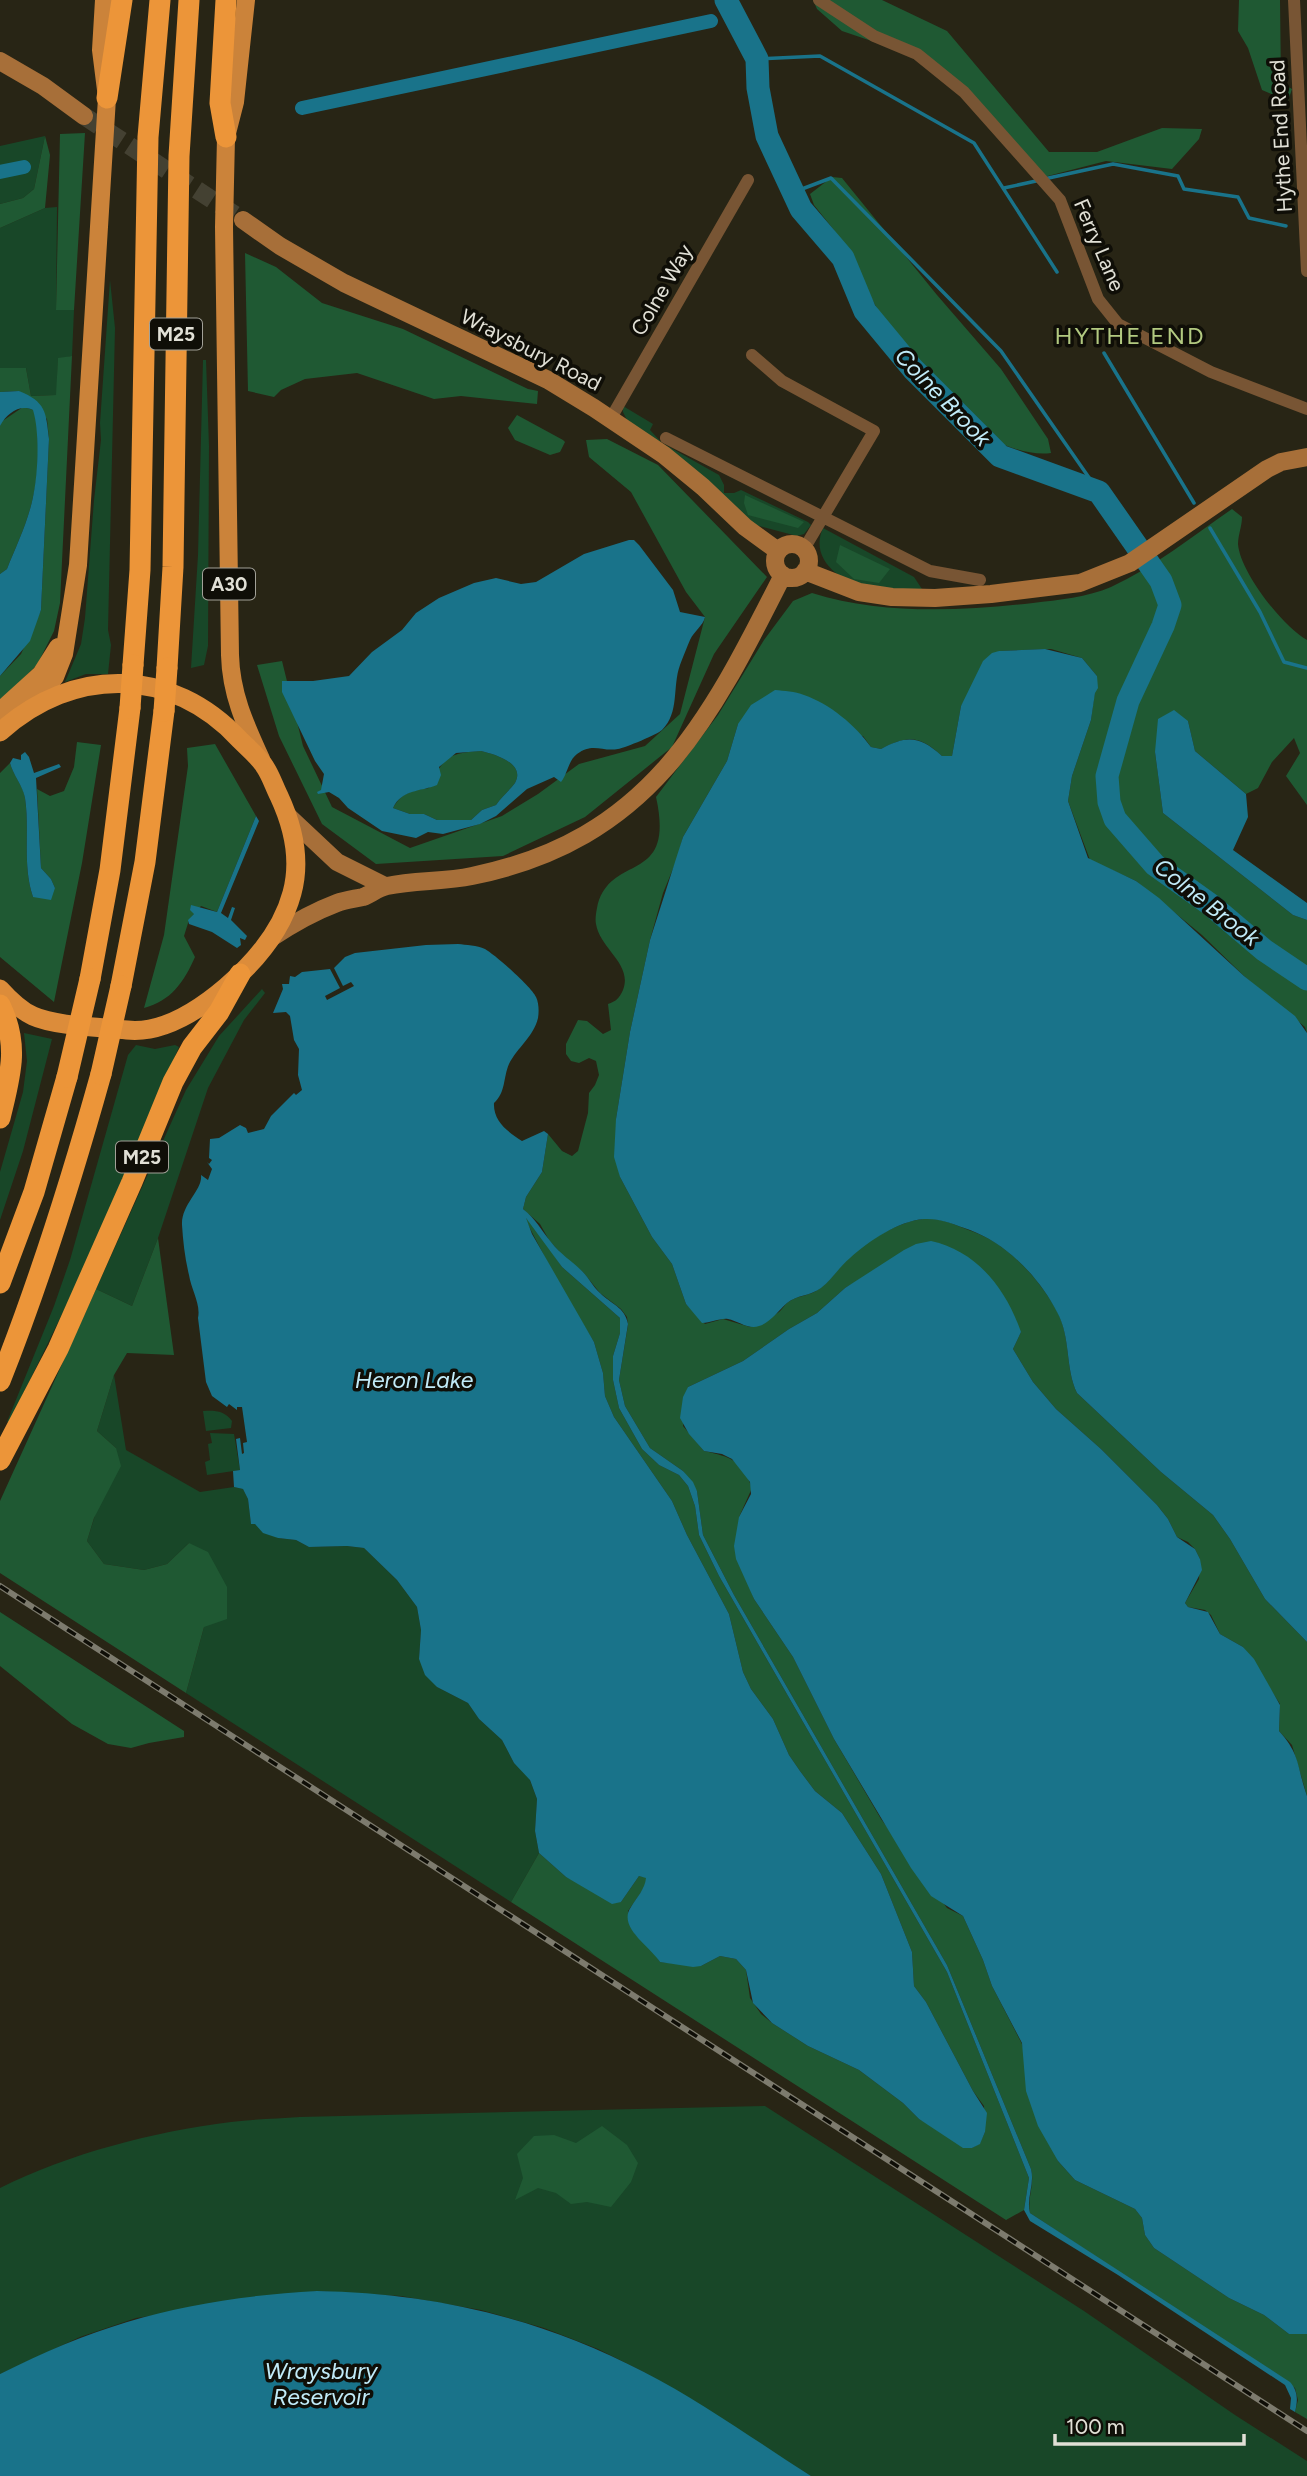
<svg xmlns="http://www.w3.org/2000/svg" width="1307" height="2476" font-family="Figtree,sans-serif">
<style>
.green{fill:#184728}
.forest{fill:#1f5933}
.water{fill:#19738a;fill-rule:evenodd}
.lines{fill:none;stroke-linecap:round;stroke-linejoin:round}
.stream{stroke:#19738a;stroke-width:3.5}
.canal{stroke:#19738a;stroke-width:14}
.river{stroke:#19738a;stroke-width:23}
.secondary-tunnel{stroke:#444132;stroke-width:18;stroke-dasharray:18 9;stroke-linecap:butt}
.minor{stroke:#785534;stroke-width:12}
.secondary{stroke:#a76f39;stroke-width:18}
.primary{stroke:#cb833a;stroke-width:18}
.trunk{stroke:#dc8c3a;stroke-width:19}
.motorway{stroke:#ec9539;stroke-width:21}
.rail-casing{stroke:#7d7b6e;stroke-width:6}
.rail{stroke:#0f0e07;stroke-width:3.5;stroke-dasharray:10;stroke-linecap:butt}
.motorway-bridge{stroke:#ec9539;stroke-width:21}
.labels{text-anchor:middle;stroke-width:7;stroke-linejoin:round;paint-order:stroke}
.shield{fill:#0f0e07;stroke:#a2a198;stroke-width:2}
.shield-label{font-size:19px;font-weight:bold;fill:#e1e0d6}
.street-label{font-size:21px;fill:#e1e0d6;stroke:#0f0e07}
.water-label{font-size:23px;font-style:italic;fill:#c1ebf8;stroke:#0f0e07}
.quarter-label{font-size:24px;letter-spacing:2px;fill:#b2c980;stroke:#0f0e07}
</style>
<rect width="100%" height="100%" fill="#282515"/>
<path class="green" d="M45 136 34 189 23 198 0 204V146Z
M57 207 56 309 74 310 72 356 58 359 57 395 31 396 26 368H0V228L45 208Z
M110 280 115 328 108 630 111 645 108 674H86L65 682 81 644 85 618 94 500 101 440 100 423Z
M203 360H206L209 446 208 646 204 665 191 668 198 555Z
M623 406 653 424 650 430 662 443 719 475 724 485V493H734L741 490 808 522 811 525 804 534 797 536 752 524 627 420 623 412Z
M823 528 914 577 924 592C907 591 886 592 869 588 840 582 809 559 823 528Z
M262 989 265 993 244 1020 208 1088 158 1238 132 1306 96 1289 186 1090 219 1036Z
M24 1033 52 1039 23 1151 0 1220V1172L23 1092 27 1061Z
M136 1045 155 1049 175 1045 179 1047 83 1271 10 1421 7 1422 54 1306 70 1260 128 1055Z
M114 1375 126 1450 200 1492 234 1487 243 1489 248 1499 251 1523 255 1524 278 1538 296 1540 309 1547 347 1546 364 1548 397 1580 417 1607 421 1630 419 1659 437 1687 468 1703 479 1719 502 1740 514 1763 528 1775 537 1799 535 1831 539 1853 511 1902 186 1693 204 1627 189 1543 167 1564 144 1570 104 1564 87 1541 116 1448 97 1431Z
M203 1411C215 1410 225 1411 232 1421L231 1428 206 1431Z
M210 1433 234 1434 240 1470 207 1475 205 1462 210 1460 208 1444 212 1443Z
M765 2106 1084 2311 1235 2415 1307 2461V2476H811L646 2373 598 2349 544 2328 481 2310 401 2296 317 2291 136 2318 80 2337 0 2374V2188C71 2153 152 2132 231 2122 254 2119 277 2119 300 2117Z"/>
<path class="forest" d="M813 0H882L947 31 1049 152H1097L1162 128 1202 129 1199 139 1172 169 1106 161 1040 178 971 102 916 56 842 31 817 9Z
M1239 0H1280L1281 83 1292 89 1288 101 1262 90 1248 48 1238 31Z
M85 133 74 310H56L60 134Z
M45 136 50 155 45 208 0 228V204L23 198 34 189Z
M832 177 842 178 937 295 1001 369 1048 439 1051 453C1027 457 989 441 970 426L895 341 834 230 814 205 810 194Z
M245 253 276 267 322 303 403 329 528 389 538 391 537 404 461 396 434 399 357 373 305 379 281 390 274 397 248 391Z
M72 356 60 603 54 631 37 665 0 701V676L21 654 41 610 49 439 47 419 19 391 0 392V368H26L31 396 56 395 58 358Z
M23 407 34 410C40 433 39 474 33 497 28 522 16 546 7 569L0 574V426L1 422Z
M517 415 563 440 565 442 560 452 550 455 515 440 508 428Z
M607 439 658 465 767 577 714 654 672 747 585 817 503 856 376 864 322 824 279 736 257 665 282 661 303 746 332 807 410 848 502 816 538 794 579 764 645 746 680 714 705 617 686 592 631 492 589 457 586 440Z
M745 495 804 522 798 528 748 515 744 503Z
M1232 509 1242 517C1242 526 1238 535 1238 544 1240 572 1283 627 1307 640V805L1286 776 1300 753 1294 738 1272 762 1258 788 1246 794 1195 751 1188 721 1155 752 1163 813 1293 915 1307 920V1033L1305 1027 1244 976 1202 935 1136 881 1090 860 1068 801 1072 776 1091 720 1097 676 1082 658 1051 649 999 651 961 706 952 756H942C919 735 908 735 881 749L871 747 863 736 738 724 727 761 683 837 677 859 663 893 650 940 630 1032 616 1119 620 1177 652 1237 672 1264 686 1304 705 1324 723 1319 750 1327C759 1322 771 1318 779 1312 783 1309 785 1303 790 1301 799 1295 810 1296 819 1289 831 1281 838 1268 848 1258 867 1241 897 1222 923 1219 940 1217 958 1226 974 1232 1009 1245 1039 1279 1057 1311 1071 1337 1065 1368 1077 1393L1161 1472 1213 1515 1230 1539 1265 1599 1307 1642V1796L1292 1745 1279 1731 1280 1704 1243 1647 1220 1634 1211 1615 1205 1610 1188 1607 1185 1603 1199 1579 1200 1559 1195 1549 1188 1542 1177 1537 1168 1519 1157 1505 1101 1449 1056 1409 1033 1382 1013 1349 1021 1332 873 1272 845 1288 817 1313 789 1329 743 1361 688 1387 683 1426 704 1451C731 1457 742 1460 752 1488L739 1517 747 1580 754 1599 793 1657 834 1739 881 1819 947 1908 963 1916 983 1960 992 1986 1022 2044 1058 2161 1075 2180 1135 2209 1142 2218 1145 2235 1154 2248 1229 2298 1264 2315 1289 2334H1307V2419L1295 2412 1298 2400 1295 2388 1030 2213C1027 2198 1035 2184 1031 2169L947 1965 734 1595 703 1535 697 1491 683 1471 650 1448 625 1406 619 1380 628 1325 627 1317 621 1309 600 1293 583 1272 565 1258 549 1240 540 1224 523 1209 526 1197 542 1172 548 1134 562 1151 572 1156 578 1151 588 1113 589 1093 595 1085 599 1075 596 1061 589 1058 579 1063 571 1061 566 1054V1044L578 1020 587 1021 603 1034 611 1030 608 1004C616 1001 619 999 623 990 633 964 600 949 596 924 595 920 596 913 597 908 609 851 676 887 656 797L718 715 764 640 793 601 812 593C882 615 961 611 1033 603 1058 600 1088 597 1111 587 1154 567 1193 536 1232 509Z
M840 545 890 569 879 583 854 579 836 562Z
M77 742 101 745 82 863 54 1002 0 957V773L10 763C13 775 24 787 25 798 30 832 22 864 33 897L55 888 51 879 41 868 37 789 50 796 64 791 74 767Z
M215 744 256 816 217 912 201 906 189 920 184 936 195 957C184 982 171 1001 144 1008L164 935 188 766 187 748Z
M481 751C494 754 526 763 515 783 510 790 502 796 496 805L482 810 471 820H437L424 814H410L393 808C401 793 413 790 429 788 444 757 447 753 481 751Z
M523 1215 534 1226 562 1267 620 1318V1333L613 1356V1380L619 1408 642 1449 659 1465 679 1475 688 1486 695 1506 699 1535 719 1576 947 1972 1029 2178 1024 2210 1006 2220 511 1902 539 1853 566 1877 621 1902 639 1876 646 1877V1885L628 1911 635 1934 654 1953 660 1962 701 1966 720 1956 736 1959 746 1970 750 1998 761 2014 772 2023 808 2046 859 2070 903 2103 919 2119 972 2148 980 2143 985 2132 984 2106 973 2091 926 2002 914 1986 912 1952 881 1874 842 1813 815 1791 800 1771 789 1755 773 1719 751 1689 743 1672 729 1614 687 1535 672 1501 614 1417 605 1396 603 1373 594 1342 561 1288Z
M158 1238 174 1355 127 1353 114 1375 97 1431 116 1448 121 1466 94 1518 87 1541 104 1564 144 1570 167 1564 189 1543 208 1552 227 1587V1619L204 1627 186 1693 0 1573V1501L96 1289 132 1306Z
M0 1612 184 1731V1737L149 1743 131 1748 108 1744 72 1724 0 1666Z
M602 2126 627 2145 638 2163 631 2182 611 2207 587 2202 571 2204 556 2193 538 2188 515 2200 523 2178 517 2154 534 2136 554 2135 576 2143Z"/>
<path class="water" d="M19 391C46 402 46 412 49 439L41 610 30 641 0 676V574L7 569C16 546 28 522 33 497 38 474 40 433 33 410 20 404 7 413 0 426V392Z
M629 540H634L639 545 673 590 680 612 705 617C703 626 694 631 690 640 687 647 683 657 680 665 672 687 680 712 662 730 658 734 625 748 618 749 602 752 593 742 577 754 568 761 568 773 561 782L554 777 527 789 496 816 480 824 443 834 428 832 416 838 382 831 348 808 339 798 329 792 318 794 317 792 321 790 324 774 315 761 282 692V681H313L349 676 372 652 402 630 416 613 439 598 474 583 496 578 521 584 536 582 584 554ZM481 751C494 754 526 763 515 783 510 790 502 796 496 805L482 810 471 820H437L424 814H410L393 808C402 789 420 792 437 785L441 775 439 767 456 753Z
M1045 649 1082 658 1097 676 1098 688 1095 693 1091 720 1072 776 1068 801 1088 858 1136 881 1159 898 1244 976 1295 1016 1307 1033V1642L1265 1599 1230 1539 1213 1515 1161 1472 1077 1393C1065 1368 1071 1337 1057 1312 1039 1277 1007 1244 970 1230 956 1225 940 1218 924 1219 898 1221 869 1241 850 1258 839 1267 832 1280 821 1288 811 1296 796 1295 787 1303 779 1310 770 1323 759 1326 749 1330 738 1321 728 1319 720 1318 711 1323 702 1323L686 1304 672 1264 652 1237 620 1177 614 1157 616 1119 630 1032 650 940 683 837 727 761 738 724 751 705 775 690C784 691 795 691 804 695 830 704 855 725 871 747L881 749C907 735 920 736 942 756H952L961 706 983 661 992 653 999 651Z
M1174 710 1188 721 1195 751 1246 794 1248 817 1233 850 1307 903V920L1293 915 1163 813 1155 752 1158 719Z
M25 752 29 757 34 773 59 764 61 767 36 778 41 868 51 879 55 888 51 900 33 897C22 864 30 831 25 798 23 786 13 775 10 763L13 758 21 760V755Z
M256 816 259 821 221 913 228 918 232 907 235 908 231 920 247 936 245 940 240 938 241 945 237 948 212 932 189 924 188 920 194 914 190 910 191 905 217 912Z
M458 944C466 945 477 945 485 949 494 954 532 987 536 997 539 1003 539 1012 538 1018 534 1036 517 1048 509 1064 503 1078 506 1092 494 1103 493 1121 508 1132 522 1141L544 1131 548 1134 542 1172 526 1197 523 1209C536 1219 541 1230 551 1242 560 1254 572 1261 583 1272 589 1278 593 1287 600 1293 611 1304 625 1307 628 1324L619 1380 625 1406 650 1448 683 1471 693 1482 697 1491 703 1535 734 1595 947 1965 1031 2169C1035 2184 1026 2198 1030 2213L1290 2382C1298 2391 1298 2400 1295 2412L1290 2409 1291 2398 1285 2385 1118 2275 1030 2221 1024 2210 1029 2178 947 1972 719 1576 699 1535 695 1506 688 1486 679 1475 659 1465 642 1449 619 1408 613 1380V1356L620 1333V1318L562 1267 526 1218 532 1234 594 1342 603 1373 605 1396 614 1417 672 1501 687 1535 729 1614 743 1672 751 1689 773 1719 789 1755 800 1771 815 1791 842 1813 881 1874 912 1952 914 1986 926 2002 973 2091 987 2113 985 2132 980 2144 972 2148H963L919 2119 903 2103 859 2070 808 2046 772 2023 753 2003 746 1970 736 1959 720 1956 701 1966 693 1967 660 1962C650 1946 617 1927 631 1907 637 1897 645 1889 646 1878L639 1876 621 1902 612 1904 566 1877 539 1853 535 1831 537 1799 530 1780 514 1763 502 1740 479 1719 468 1703 437 1687 425 1675 419 1659 421 1630 417 1607 397 1580 364 1548 347 1546 309 1547 296 1540 278 1538 263 1533 255 1524H251L248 1499 243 1489 234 1487 233 1471 240 1470 236 1439 240 1438 242 1454 244 1453 243 1443 247 1442 242 1407H237V1410L229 1404 227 1407 212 1396 206 1382 198 1318C201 1304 191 1289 189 1275 185 1259 183 1241 182 1225 181 1204 203 1190 201 1175L208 1180 212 1169 207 1162 209 1164 212 1160 209 1158 210 1139 219 1138 240 1125 246 1128 248 1133 264 1129 271 1116 294 1093 296 1095 302 1090 298 1075 299 1049 294 1040 290 1016 286 1012 273 1013 283 989 282 984H289L290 976 295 977 302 972 330 969 340 988 325 996 327 1000 354 986 351 982 343 986 334 968 345 957 355 953 426 945Z
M931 1241C977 1251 1006 1289 1021 1332L1013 1349 1033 1382 1056 1409 1101 1449 1157 1505 1168 1519 1177 1537 1195 1549 1200 1559 1202 1570 1185 1603 1188 1607 1208 1612 1220 1634 1243 1647 1254 1659 1280 1705 1279 1731C1301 1755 1297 1768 1307 1796V2334H1289L1264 2315 1229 2298 1154 2248 1145 2235 1142 2218 1135 2209 1075 2180 1058 2161 1038 2126 1026 2091 1022 2043 992 1986 983 1960 963 1916 931 1896 911 1868 834 1739 793 1657 754 1599 736 1559 734 1546 739 1517 751 1494 750 1482 732 1459 722 1454 704 1451 689 1434 680 1418 683 1397 688 1387 743 1361 789 1329 817 1313 845 1288 904 1250 916 1244Z
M317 2291C432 2293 542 2318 644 2372 702 2402 756 2441 811 2476H0V2374C108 2319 197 2298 317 2291Z"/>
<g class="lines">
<path class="stream" d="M757 59 820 56 974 143 1057 272
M1044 179 1113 164 1178 176 1184 189 1238 197 1249 218 1286 226
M1004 188 1036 181
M794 192 831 178 1001 351 1099 492
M1104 353 1194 503
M1210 528 1260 612 1284 662 1307 668"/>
<path class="canal" d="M302 108 711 21
M0 172 24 167"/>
<path class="river" d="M726 0 757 59 758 88 767 136 801 209 843 258 865 311 913 369 1000 456 1099 492 1161 581 1170 605 1163 626 1128 701 1107 776 1109 802 1115 819 1155 865 1211 905 1264 950 1307 979"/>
<path class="secondary-tunnel" d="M84 116 243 220"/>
<path class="minor" d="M819 0 874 36 917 54 964 92 1060 200 1098 299 1118 324 1211 372 1307 409
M1294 0 1307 271
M752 355 782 381 874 431 804 549
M611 418 748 180
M666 438 930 571 980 580"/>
<path class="secondary" d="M0 61 43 86 84 116
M243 220 280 246 344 283 548 380 594 408 664 455 703 487 745 527 778 551
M775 561a17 17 0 1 1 34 0a17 17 0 1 1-34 0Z
M805 571 859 592 892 597 935 598 991 594 1080 583 1130 563 1267 469 1281 462 1307 457
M288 816 337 862 385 886
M271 938C292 924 313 912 337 903 345 900 354 899 363 897 371 894 378 888 387 886 415 880 444 882 472 876 649 840 708 724 783 575"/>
<path class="primary" d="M246 0 235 102 226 137 224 227 230 655C231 694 245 724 261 759
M27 710 55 677 64 654 78 565 107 98 101 50 104 0
M0 711 41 674 58 647"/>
<path class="trunk" d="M0 732C73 666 172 666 240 740 248 748 259 757 265 767 271 776 274 786 279 796 293 826 301 860 292 893 282 931 255 962 226 987 199 1010 163 1034 127 1030 101 1027 55 1026 33 1016 20 1010 9 999 0 989"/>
<path class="motorway" d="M107 98 122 0
M226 137 220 103 226 0
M133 665 140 570 148 137 160 0
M167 668 173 567 179 156 189 0
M90 979 110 870 130 708
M121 986 145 862 164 711
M0 1005C20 1046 10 1076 0 1118
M0 1283 34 1192 67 1077
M0 1381C40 1280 72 1178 101 1074
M0 1460 58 1349 132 1182 173 1082 192 1047 219 1012 240 974"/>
<defs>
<path id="rail" d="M0 1586 1307 2431"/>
</defs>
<use href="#rail" class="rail-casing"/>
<use href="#rail" class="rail"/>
<path class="motorway-bridge" d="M130 708 133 665
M164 711 167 668
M101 1074 121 986
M67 1077 90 979"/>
</g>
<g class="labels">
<g class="shield">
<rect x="150" y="318.5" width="52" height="31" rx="5"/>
<rect x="203" y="568.5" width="52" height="31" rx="5"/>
<rect x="116" y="1141.5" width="52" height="31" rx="5"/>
</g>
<g class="shield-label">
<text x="176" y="341">M25</text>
<text x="229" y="591">A30</text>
<text x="142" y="1164">M25</text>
</g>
<g class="street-label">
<text transform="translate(1281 136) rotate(-93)" y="7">Hythe End Road</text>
<text transform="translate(1099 245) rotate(67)" y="7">Ferry Lane</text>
<text transform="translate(662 290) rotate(-60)" y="7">Colne Way</text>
<text transform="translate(531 350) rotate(27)" y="7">Wraysbury Road</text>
</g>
<g class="water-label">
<text transform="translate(943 397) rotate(46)" y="8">Colne Brook</text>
<text transform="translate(1207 902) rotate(38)" y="8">Colne Brook</text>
<text x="414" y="1388">Heron Lake</text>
<text x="321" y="2379">Wraysbury<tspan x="321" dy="26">Reservoir</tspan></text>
</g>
<g class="quarter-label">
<text x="1130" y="344">HYTHE END</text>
</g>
</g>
<path d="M1055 2434v10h189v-10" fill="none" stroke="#e1e0d6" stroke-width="3.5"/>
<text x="1066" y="2434" font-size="21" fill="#e1e0d6" stroke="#0f0e07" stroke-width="5" paint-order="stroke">100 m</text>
</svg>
